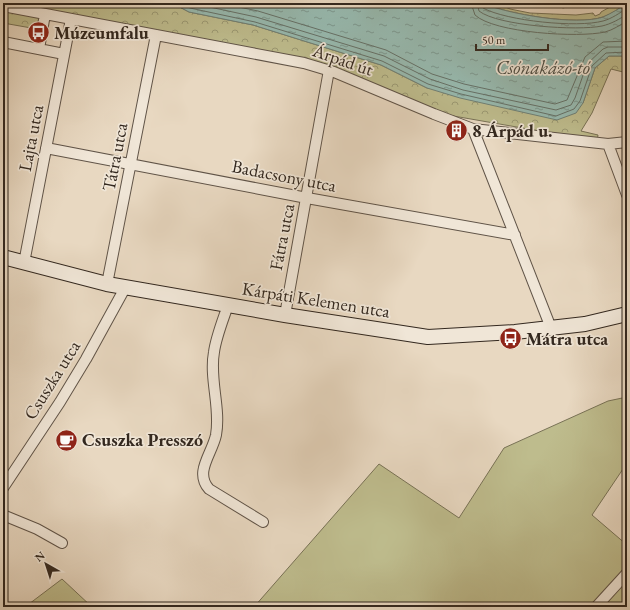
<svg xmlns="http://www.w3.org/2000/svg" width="630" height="610" font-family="'EB Garamond',serif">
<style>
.green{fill:#bebc8d;stroke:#787256}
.forest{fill:url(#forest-crowns);stroke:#787256}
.water{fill:url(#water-ripples);stroke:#6f8076}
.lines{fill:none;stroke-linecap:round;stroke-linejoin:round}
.shore{stroke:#657168;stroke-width:1}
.street-casing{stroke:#605448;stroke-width:12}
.secondary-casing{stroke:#33281f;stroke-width:16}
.street{stroke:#f0e6d7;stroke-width:10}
.secondary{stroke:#f0e6d7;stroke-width:14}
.labels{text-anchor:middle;stroke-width:3.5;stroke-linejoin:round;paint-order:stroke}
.poi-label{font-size:18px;font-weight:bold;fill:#33281f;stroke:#f0e6d7;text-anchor:start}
.street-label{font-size:18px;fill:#33281f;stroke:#f0e6d7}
.water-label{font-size:19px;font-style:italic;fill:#4c4c43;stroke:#f0e6d7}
</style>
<defs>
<pattern id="forest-crowns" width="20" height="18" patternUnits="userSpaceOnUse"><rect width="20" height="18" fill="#bebc8d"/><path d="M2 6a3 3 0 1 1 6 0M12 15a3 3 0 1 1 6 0" fill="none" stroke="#9b9973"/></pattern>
<pattern id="water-ripples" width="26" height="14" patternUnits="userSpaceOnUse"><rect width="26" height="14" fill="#97bab0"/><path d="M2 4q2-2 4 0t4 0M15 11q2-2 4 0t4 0" fill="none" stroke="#7c978f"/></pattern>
</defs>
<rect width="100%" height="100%" fill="#e8d8c1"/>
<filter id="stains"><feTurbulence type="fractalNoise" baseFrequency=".005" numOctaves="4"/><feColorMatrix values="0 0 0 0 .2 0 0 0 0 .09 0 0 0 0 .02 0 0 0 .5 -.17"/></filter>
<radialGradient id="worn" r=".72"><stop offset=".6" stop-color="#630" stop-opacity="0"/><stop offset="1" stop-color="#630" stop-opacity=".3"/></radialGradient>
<path class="green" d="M627 397V463L592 515 627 545V607H254L379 464 459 518 504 448 608 401Z
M62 579 92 607H25Z"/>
<path class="forest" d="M3 3H172L189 12 253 25 381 65 427 88 583 103 595 68 609 56H627V73L611 69 592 113 581 131 598 135 597 141 442 114 338 69 40 10 37 29 3 23Z
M482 3H497L510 9 530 13 576 15 593 13 595 16 600 14 601 12 617 3H627C620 9 611 14 603 17 576 26 508 14 482 3Z
M553 3H580L563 8Z"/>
<path class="water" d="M172 3H482C507 14 577 26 603 17 612 13 620 8 627 3V56H609L595 68 583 103 576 113 557 120 460 98 427 88 381 65 253 25 189 12Z"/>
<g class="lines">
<path class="shore" d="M180 3 190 8 255 22 382 61 428 84 461 94 556 116 574 109 580 101 592 66 606 53 627 52
M191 3 256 17 384 56 430 79 463 90 556 110 571 105 575 98 587 64 603 49 608 47H627
M219 3 258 11 386 50 432 74 464 84 555 104 567 100 585 57 603 42 627 41
M471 3 475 15C494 33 579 38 605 32 613 30 620 25 627 21
M477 3 479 11C498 26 578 31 602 26 611 24 620 19 627 14
M482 3 483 8C507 21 577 28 603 21 611 19 620 13 627 8"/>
<defs>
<path id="street" d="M3 6 304 63 334 72 434 114 473 129 608 144 627 142
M3 42 64 54
M39 49 45 14
M473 129 551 328
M608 144 627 195
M46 148 307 198 515 235
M24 263 71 19
M107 284 156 35
M228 305C223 320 216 337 214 352 209 379 221 408 216 435 212 454 194 472 209 489L263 522
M285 315 329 70
M3 488 60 402 86 359 125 288
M3 515 37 529 62 543
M596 607 627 573"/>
<path id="secondary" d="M3 257 107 284 285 315 428 337 515 332 585 324 627 314"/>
</defs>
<use href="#street" class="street-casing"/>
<use href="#secondary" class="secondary-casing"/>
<use href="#street" class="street"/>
<use href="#secondary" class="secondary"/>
</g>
<defs>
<symbol id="bus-disc" viewBox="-11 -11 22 22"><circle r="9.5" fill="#8f2418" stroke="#f0e6d7"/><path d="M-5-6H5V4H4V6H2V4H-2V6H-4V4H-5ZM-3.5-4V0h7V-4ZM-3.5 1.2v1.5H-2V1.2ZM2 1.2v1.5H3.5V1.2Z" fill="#fff"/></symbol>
<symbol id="building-disc" viewBox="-11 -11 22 22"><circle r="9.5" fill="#8f2418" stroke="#f0e6d7"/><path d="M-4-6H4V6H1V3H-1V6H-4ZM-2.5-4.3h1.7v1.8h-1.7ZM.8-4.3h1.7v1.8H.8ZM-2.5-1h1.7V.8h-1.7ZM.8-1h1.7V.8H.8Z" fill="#fff"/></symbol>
<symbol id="cafe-disc" viewBox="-11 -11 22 22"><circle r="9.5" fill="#8f2418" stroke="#f0e6d7"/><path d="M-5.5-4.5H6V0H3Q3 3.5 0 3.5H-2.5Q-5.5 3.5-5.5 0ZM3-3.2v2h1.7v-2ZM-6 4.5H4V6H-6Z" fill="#fff"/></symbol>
</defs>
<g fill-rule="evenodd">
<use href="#bus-disc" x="26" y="20" width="25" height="25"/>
<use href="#building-disc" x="444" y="118" width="25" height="25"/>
<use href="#bus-disc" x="498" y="326" width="25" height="25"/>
<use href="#cafe-disc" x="54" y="428" width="25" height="25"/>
</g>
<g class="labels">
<g class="poi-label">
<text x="54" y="39">Múzeumfalu</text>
<text x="472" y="137">8 Árpád u.</text>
<text x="526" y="345">Mátra utca</text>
<text x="82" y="446">Csuszka Presszó</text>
</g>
<g class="street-label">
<text transform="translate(343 60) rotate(19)" y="6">Árpád út</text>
<text transform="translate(31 138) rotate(-79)" y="6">Lajta utca</text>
<text transform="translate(115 157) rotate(-79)" y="6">Tátra utca</text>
<text transform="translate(284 176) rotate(11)" y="6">Badacsony utca</text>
<text transform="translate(282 237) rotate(-79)" y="6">Fátra utca</text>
<text transform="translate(316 300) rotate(9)" y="6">Kárpáti Kelemen utca</text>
<text transform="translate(52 380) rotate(-58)" y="6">Csuszka utca</text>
</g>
<g class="water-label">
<text x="543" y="74">Csónakázó-tó</text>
</g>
</g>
<rect width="630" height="610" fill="none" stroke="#e8d8c1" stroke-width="16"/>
<rect x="4" y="4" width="622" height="602" fill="none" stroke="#33281f" stroke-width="2"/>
<rect x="8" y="8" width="614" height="594" fill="none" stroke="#33281f"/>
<g transform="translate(46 564) rotate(321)" stroke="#f0e6d7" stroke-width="3" paint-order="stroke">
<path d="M0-3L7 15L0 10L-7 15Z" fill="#33281f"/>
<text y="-6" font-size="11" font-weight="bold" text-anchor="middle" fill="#33281f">N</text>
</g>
<path d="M476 44v6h72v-6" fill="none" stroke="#33281f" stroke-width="2"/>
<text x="482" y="44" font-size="12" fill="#33281f" stroke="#f0e6d7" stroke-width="3" paint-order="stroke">50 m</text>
<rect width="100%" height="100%" filter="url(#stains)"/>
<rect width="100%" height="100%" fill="url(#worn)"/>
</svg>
